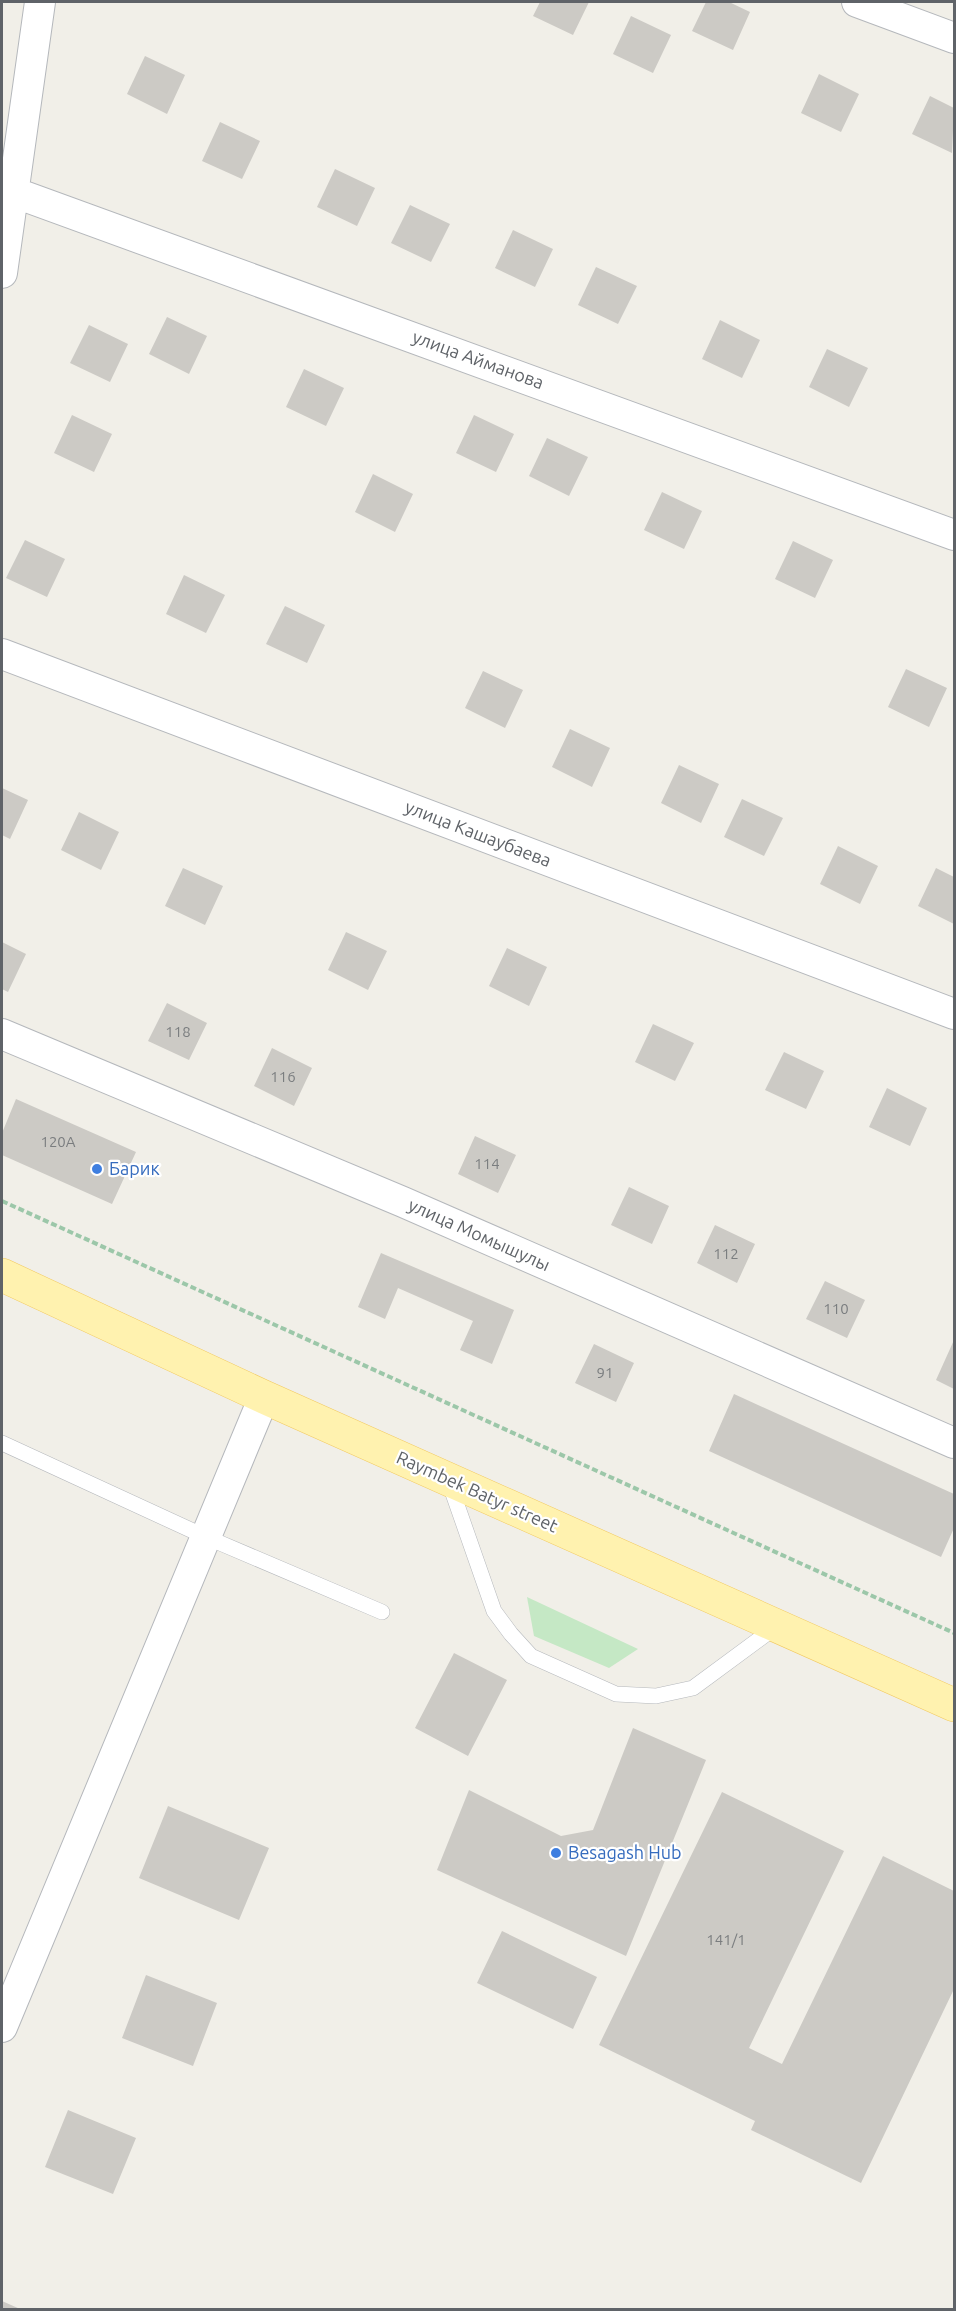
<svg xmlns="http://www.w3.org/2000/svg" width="956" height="2311" font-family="Ubuntu,sans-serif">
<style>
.green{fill:#c5e8c5}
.building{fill:#cccac5}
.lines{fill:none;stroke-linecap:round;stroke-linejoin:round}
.lane-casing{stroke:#b5b8bc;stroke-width:16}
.street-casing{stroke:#b5b8bc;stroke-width:32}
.primary-casing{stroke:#f2c960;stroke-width:34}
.path{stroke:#9cc7a9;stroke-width:4;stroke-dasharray:6 3;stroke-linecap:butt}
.lane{stroke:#fff;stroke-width:15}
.street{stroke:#fff;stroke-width:30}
.primary{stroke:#fff2af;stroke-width:33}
.shop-dot{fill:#3f7fe0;stroke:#fff;stroke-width:2}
.labels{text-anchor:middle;stroke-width:4.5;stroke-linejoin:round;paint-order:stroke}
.number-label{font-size:15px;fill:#7a7d7f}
.street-label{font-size:18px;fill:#5f6368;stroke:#fff}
.shop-label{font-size:18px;fill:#366cbe;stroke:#fff;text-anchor:start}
</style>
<rect width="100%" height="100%" fill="#f1efe8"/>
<path class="green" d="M527 1597 638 1649 609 1668 534 1636Z"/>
<path class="building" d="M540 2H589L573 35 533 16Z
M706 2H729L750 12 733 50 692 31Z
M631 16 671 35 653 73 613 54Z
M145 56 185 75 167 114 127 94Z
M819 74 859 94 841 132 801 113Z
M930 96 954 108 952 153 912 134Z
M220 122 260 141 242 179 202 161Z
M335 169 375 188 357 226 317 207Z
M410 205 450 224 431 262 391 243Z
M513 230 553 249 535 287 495 268Z
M596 267 637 286 618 324 578 305Z
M167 317 207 336 189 374 149 354Z
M720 320 760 340 742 378 702 359Z
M89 325 128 344 110 382 70 363Z
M827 349 868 368 849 407 809 387Z
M304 369 344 388 326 426 286 407Z
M72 415 112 434 94 472 54 453Z
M474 415 514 434 496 472 456 453Z
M547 438 588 457 569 496 529 476Z
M373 474 413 494 395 532 355 512Z
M662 492 702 511 684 549 644 530Z
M25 540 65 559 47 597 6 578Z
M793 541 833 560 815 598 775 579Z
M184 575 225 595 206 633 166 614Z
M285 606 325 625 307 663 266 644Z
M906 669 947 688 929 727 888 707Z
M483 671 523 690 505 728 465 708Z
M570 729 610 748 592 787 552 767Z
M679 765 719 784 701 823 661 803Z
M2 788 28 800 10 839 2 835Z
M742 799 783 818 764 856 724 837Z
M79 812 119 832 101 870 61 850Z
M838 846 878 866 860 904 820 884Z
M183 868 223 886 205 925 165 906Z
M936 868 954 877V924L918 906Z
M346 932 387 951 368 990 328 970Z
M2 942 26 954 8 992 2 989Z
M507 948 547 967 529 1006 489 986Z
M167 1003 207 1023 189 1060 148 1041Z
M653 1024 694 1043 675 1081 635 1062Z
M272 1048 312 1068 294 1106 254 1086Z
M784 1052 824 1071 806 1109 765 1090Z
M887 1088 927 1108 910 1146 869 1127Z
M16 1099 136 1152 112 1204 2 1155V1133Z
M475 1136 516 1155 498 1193 458 1174Z
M629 1187 669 1206 652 1244 611 1225Z
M715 1225 755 1244 737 1283 697 1263Z
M381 1253 514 1310 492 1364 460 1350 473 1321 398 1288 385 1319 358 1307Z
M825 1281 865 1300 847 1338 806 1319Z
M954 1340V1389L936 1380Z
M594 1344 634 1363 616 1402 575 1383Z
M734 1394 954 1494V1528L941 1557 709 1451Z
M454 1653 507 1680 468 1756 415 1728Z
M633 1728 706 1760 626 1956 437 1870 469 1790 561 1836 593 1830Z
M722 1792 844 1851 749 2048 782 2064 883 1856 954 1891V1989L861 2183 751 2130 755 2121 599 2045Z
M168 1806 269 1848 239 1920 139 1878Z
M502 1931 597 1977 573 2029 477 1983Z
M146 1975 217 2003 193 2066 122 2038Z
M68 2110 136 2138 113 2194 45 2167Z
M2 2301 20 2309V2310H2Z"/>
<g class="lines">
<defs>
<path id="lane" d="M2 1443 206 1537 382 1612
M449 1482 494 1611 511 1634 531 1656 616 1694 656 1696 693 1688 777 1626"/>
<path id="street" d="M857 2 954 38
M2 188 954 535
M2 273 40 2
M2 654 954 1014
M2 1034 403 1202 954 1443
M2 2027 264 1397"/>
<path id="primary" d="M2 1275 264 1397 954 1705"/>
</defs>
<use href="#lane" class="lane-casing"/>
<use href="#street" class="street-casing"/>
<use href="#primary" class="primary-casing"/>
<path class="path" d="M2 1201 954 1633"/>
<use href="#lane" class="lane"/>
<use href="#street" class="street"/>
<use href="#primary" class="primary"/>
</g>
<g class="shop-dot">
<circle cx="97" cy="1169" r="6"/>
<circle cx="556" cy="1853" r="6"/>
</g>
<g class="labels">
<g class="number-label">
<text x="178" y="1037">118</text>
<text x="283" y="1082">116</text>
<text x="58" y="1147">120А</text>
<text x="487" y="1169">114</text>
<text x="726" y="1259">112</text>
<text x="836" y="1314">110</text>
<text x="605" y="1378">91</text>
<text x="726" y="1945">141/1</text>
</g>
<g class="street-label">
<text transform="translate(478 360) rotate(20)" y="6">улица Айманова</text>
<text transform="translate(478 834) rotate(21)" y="6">улица Кашаубаева</text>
<text transform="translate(479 1235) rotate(24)" y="6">улица Момышулы</text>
<text transform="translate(477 1492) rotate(24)" y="6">Raymbek Batyr street</text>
</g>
<g class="shop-label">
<text x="109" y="1175">Барик</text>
<text x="568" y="1859">Besagash Hub</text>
</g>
</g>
<rect width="956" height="2311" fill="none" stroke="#5f6368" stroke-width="6"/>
</svg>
